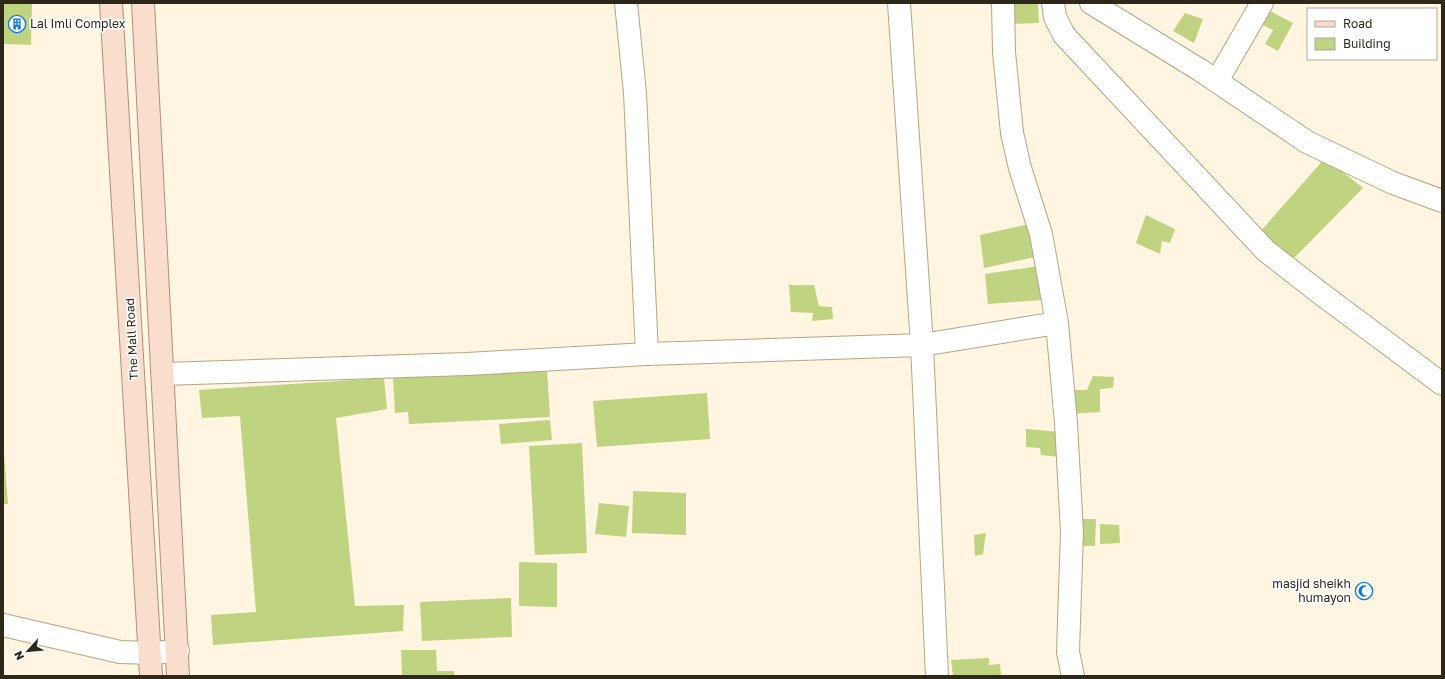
<svg xmlns="http://www.w3.org/2000/svg" width="1445" height="679" font-family="'Golos Text',sans-serif">
<style>
.building{fill:#bfd380}
.lines{fill:none;stroke-linecap:round;stroke-linejoin:round}
.minor-casing{stroke:#b4a585;stroke-width:24}
.major-casing{stroke:#af8f79;stroke-width:24}
.minor{stroke:#fff;stroke-width:22}
.major{stroke:#f9ddcd;stroke-width:22}
.labels{text-anchor:middle;stroke-width:3.5;stroke-linejoin:round;paint-order:stroke}
.poi-label{font-size:12px;fill:#2e281b;stroke:#fff;text-anchor:start}
.street-label{font-size:12px;fill:#2e281b;stroke:#fff}
</style>
<rect width="100%" height="100%" fill="#fff5e1"/>
<path class="building" d="M3 3H32L31 45 3 44Z
M1009 3H1038L1039 23 1010 24Z
M1270 11 1293 23 1278 51 1265 44 1273 30 1263 25Z
M1185 13 1203 19 1194 43 1173 31Z
M1325 158 1363 188 1294 258 1260 232Z
M1146 215 1175 229 1170 243 1162 241 1160 254 1136 243Z
M1029 224 1035 257 984 268 980 235Z
M1039 266 1043 300 988 304 985 274Z
M789 285H814L819 306 832 307 833 319 812 321 813 313 791 312Z
M547 370 550 417 409 424 408 412 395 413 393 378Z
M1093 376 1114 377 1113 388 1100 389V412L1069 414 1066 390H1087Z
M384 378 387 409 336 418 355 606 404 605 403 631 213 645 211 615 256 612 240 416 202 418 199 390Z
M707 393 710 439 597 447 593 401Z
M550 420 552 440 501 444 499 424Z
M1026 429 1060 432 1059 457 1041 455 1040 448 1026 447Z
M582 443 587 553 535 555 529 446Z
M3 453H4L8 504H3Z
M633 491 686 493V535L632 533Z
M599 503 629 506 626 537 595 534Z
M1081 519H1096L1095 546H1080Z
M1100 524 1119 525 1120 543 1100 544Z
M986 533 983 554 975 556 974 535Z
M519 562 557 563V607L519 606Z
M511 598 512 637 422 641 420 602Z
M401 650H436L437 671H454V676H402Z
M989 658V665L1000 664 1001 676H953L951 660Z"/>
<g class="lines">
<defs>
<path id="minor" d="M626 3 635 93 647 354
M899 3 922 345 937 676
M1003 3 1004 52 1012 133 1020 168 1041 234 1057 323 1066 423 1072 532 1068 652 1073 676
M1053 3 1055 17 1064 35 1266 251 1320 293 1442 384
M1091 3 1200 70 1307 142 1393 183 1442 201
M1217 81 1262 3
M163 374 467 364 647 354 922 345 1057 323
M3 625 120 652 151 653 178 651"/>
<path id="major" d="M111 3 151 676
M143 3 178 676"/>
</defs>
<use href="#minor" class="minor-casing"/>
<use href="#major" class="major-casing"/>
<use href="#minor" class="minor"/>
<use href="#major" class="major"/>
</g>
<defs>
<symbol id="building-ring" viewBox="-11 -11 22 22"><circle r="9.5" fill="#fff" stroke="#107be3" stroke-width="1.5"/><path d="M-4-6H4V6H1V3H-1V6H-4ZM-2.5-4.3h1.7v1.8h-1.7ZM.8-4.3h1.7v1.8H.8ZM-2.5-1h1.7V.8h-1.7ZM.8-1h1.7V.8H.8Z" fill="#107be3"/></symbol>
<symbol id="mosque-ring" viewBox="-11 -11 22 22"><circle r="9.5" fill="#fff" stroke="#107be3" stroke-width="1.5"/><path d="M3.5-4.9A6 6 0 1 0 3.5 4.9A5 5 0 1 1 3.5-4.9Z" fill="#107be3"/></symbol>
</defs>
<g fill-rule="evenodd">
<use href="#building-ring" x="7" y="14" width="20" height="20"/>
<use href="#mosque-ring" x="1354" y="581" width="20" height="20"/>
</g>
<g class="labels">
<g class="poi-label">
<text x="30" y="28">Lal Imli Complex</text>
<text x="1351" y="588" text-anchor="end">masjid sheikh<tspan x="1351" dy="14">humayon</tspan></text>
</g>
<g class="street-label">
<text transform="translate(132 339) rotate(-93)" y="4">The Mall Road</text>
</g>
</g>
<rect width="1445" height="679" fill="none" stroke="#2e281b" stroke-width="8"/>
<rect x="1307" y="8" width="130" height="52" fill="#ffffff" stroke="#aba9a4"/>
<rect x="1315" y="21" width="20" height="6" fill="#f9ddcd" stroke="#aba9a4"/>
<text x="1343" y="28" font-size="12" fill="#2e281b">Road</text>
<rect x="1315" y="38" width="20" height="12" fill="#bfd380" stroke="#aba9a4"/>
<text x="1343" y="48" font-size="12" fill="#2e281b">Building</text>
<g transform="translate(28 651) rotate(243)" stroke="#ffffff" stroke-width="3" paint-order="stroke">
<path d="M0-3L7 15L0 10L-7 15Z" fill="#2e281b"/>
<text y="-6" font-size="11" font-weight="bold" text-anchor="middle" fill="#2e281b">N</text>
</g>
</svg>
